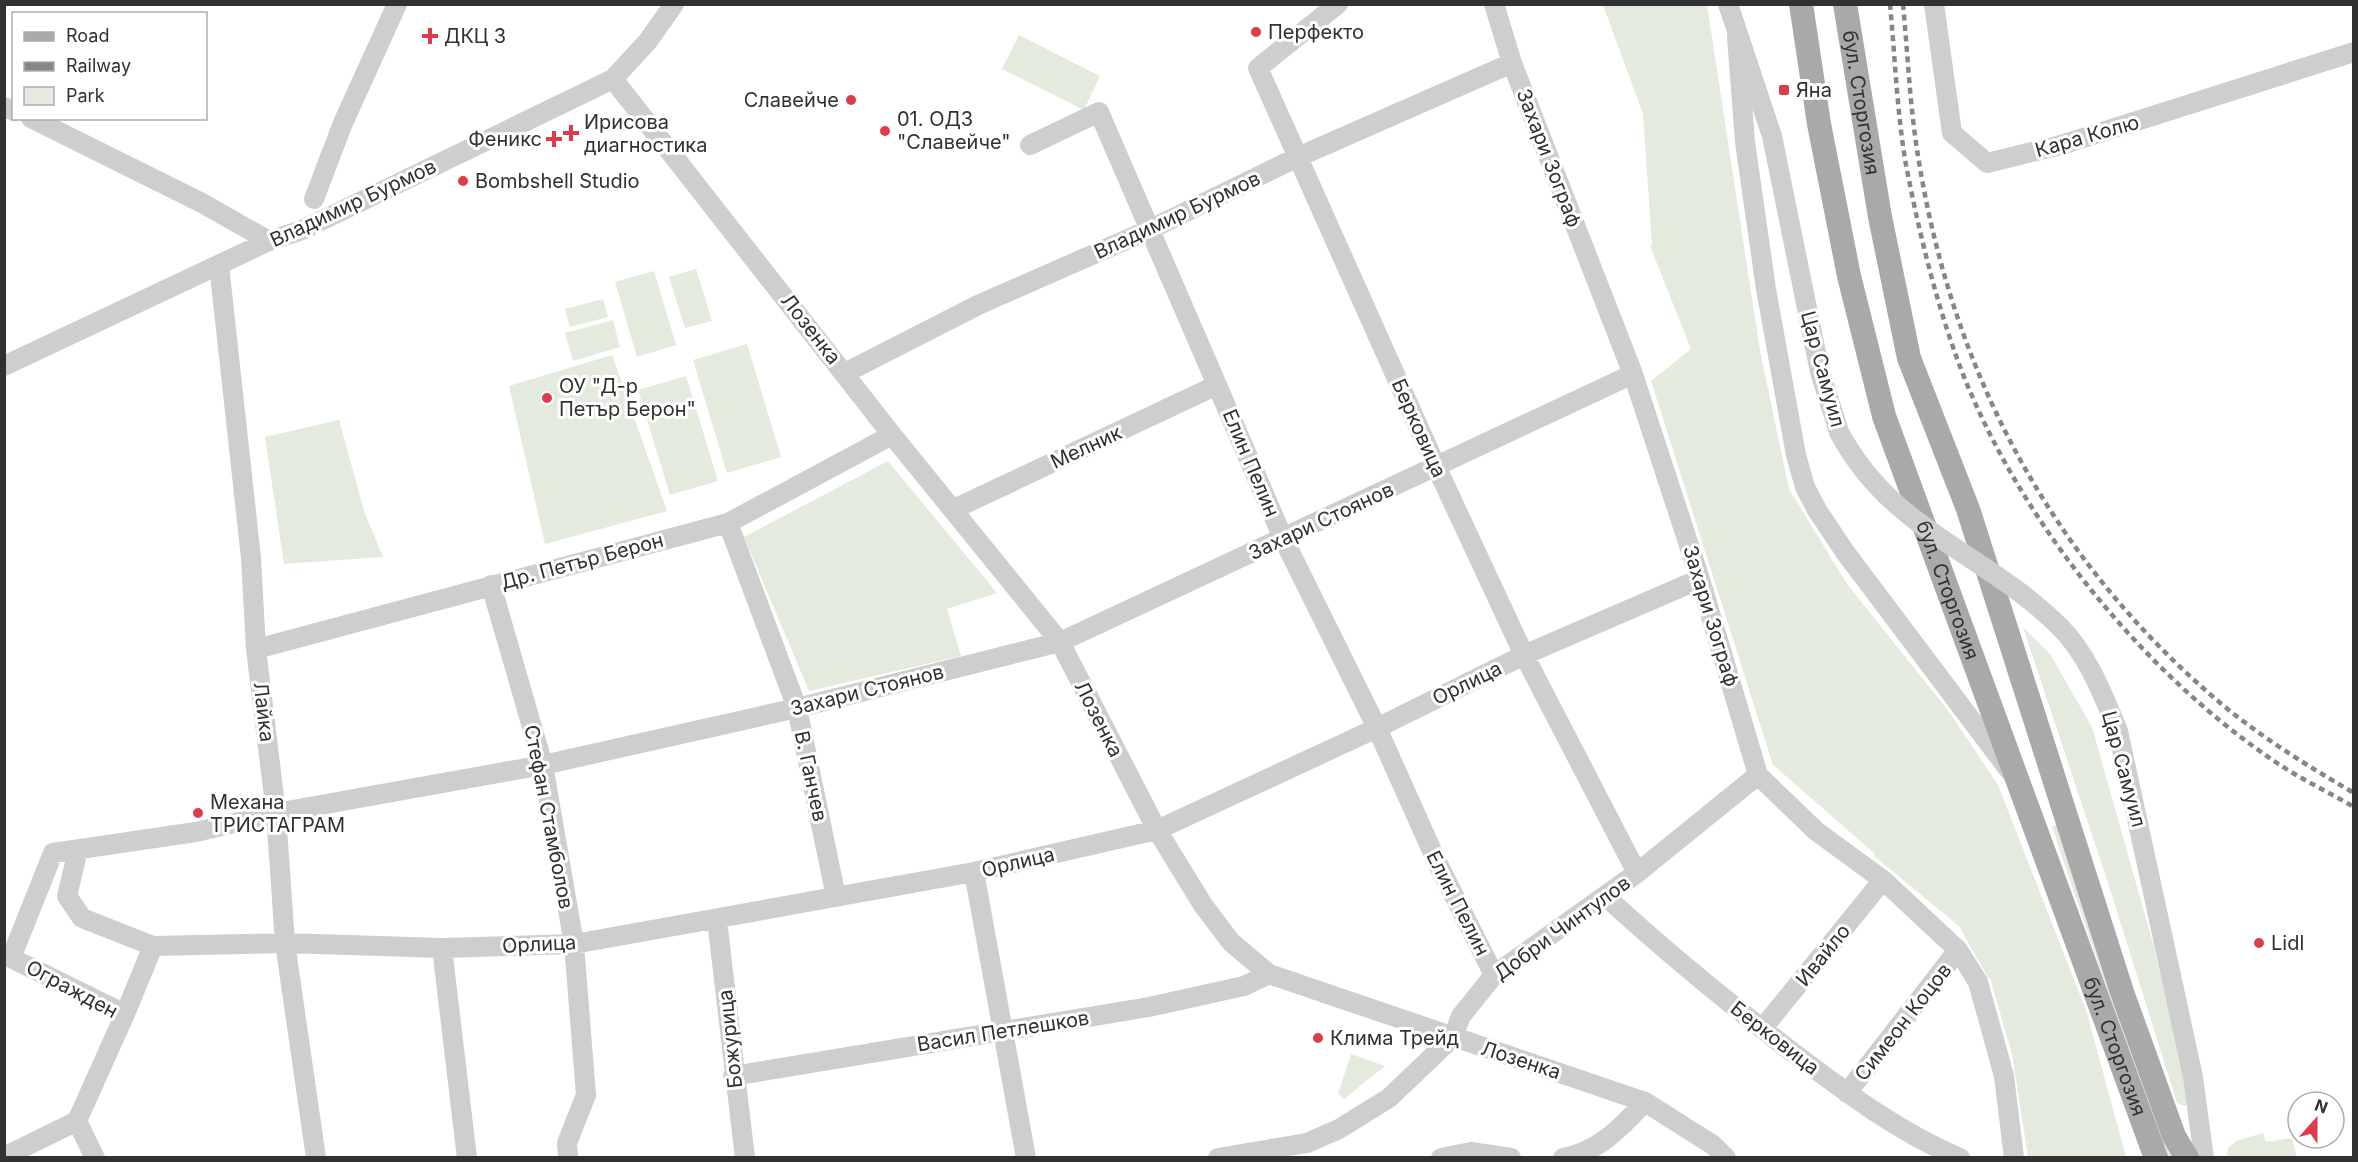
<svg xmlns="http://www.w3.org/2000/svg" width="2358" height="1162" font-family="Inter,sans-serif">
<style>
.green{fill:#e4eadd}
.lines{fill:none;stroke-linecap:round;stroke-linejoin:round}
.minor{stroke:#cecece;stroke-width:20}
.major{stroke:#a9a9a9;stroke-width:24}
.rail{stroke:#868686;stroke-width:4.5;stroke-dasharray:6 4.5;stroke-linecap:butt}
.minor-bridge{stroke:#cecece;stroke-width:20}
.poi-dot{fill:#dd3d48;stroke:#fff;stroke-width:2}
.labels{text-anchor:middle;stroke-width:6;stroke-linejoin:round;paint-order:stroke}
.poi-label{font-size:20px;fill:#313131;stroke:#fff;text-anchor:start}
.street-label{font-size:20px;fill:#313131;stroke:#fff}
</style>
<rect width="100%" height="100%" fill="#fff"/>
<path class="green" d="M1603 5H1707L1760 351 1789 489 1847 584 1950 713 1998 785 2087 1013 2126 1157H2028L2012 1054 1990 978H1988L1959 926 1874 856 1875 854 1773 765 1651 381 1691 349 1650 246 1652 245 1643 114Z
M1019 35 1100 76 1084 110 1002 69Z
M696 269 712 321 685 328 669 277Z
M654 271 676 345 637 357 615 282Z
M603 299 608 317 570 327 565 309Z
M613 320 620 347 573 361 565 333Z
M747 344 781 457 727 473 693 360Z
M612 355 667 511 545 544 509 386Z
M686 376 718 481 670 495 638 390Z
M339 420 364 511 383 557 284 564 265 437Z
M888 461 997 593 947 609 961 656 809 691 744 537Z
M2023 627 2050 654 2092 727 2154 947 2190 1101 2185 1106 2177 1103 2109 886Z
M2057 824 2177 1157H2164L2052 827Z
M1351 1054 1385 1066 1344 1099 1338 1094Z
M2263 1133 2266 1142 2292 1138 2297 1157H2227L2228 1148 2236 1141Z"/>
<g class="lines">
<path class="minor" d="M1338 4 1258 68 1436 466 1524 655 1637 873
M1494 4 1512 63 1633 374 1700 579 1758 775 1816 831 1883 880 1958 950 1978 982 2004 1076 2014 1158
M1728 4 1772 136 1820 372 1839 432
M1934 4 1952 133 1987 163 2061 145 2354 52
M1737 37 1745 142 1766 289 1796 455 1805 487 1817 510 1845 552 2009 770
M613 79 892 435 1060 642 1157 830 1203 905 1231 942 1269 974 1645 1102 1713 1145 1726 1158
M4 107 14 111
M31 118 202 203 269 241
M1030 145 1099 112 1283 538 1377 728 1437 862 1494 975
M314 199 343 123 397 4
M219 265 251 558 256 649 276 813 285 943 316 1158
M4 366 269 241 302 230 613 79 648 41 674 4
M845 373 978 305 1151 229 1298 157 1512 63
M954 509 1217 385
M728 523 797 708 836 897
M491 585 543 765 574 944 586 1095 567 1143 568 1158
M256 649 728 523 892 435
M2118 731 2193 1077 2204 1158
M78 850 67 896 82 918 153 946 285 943 442 948 574 944 974 872 1157 830 1377 728 1524 655 1700 579
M974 872 1026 1158
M1605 896C1665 951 1727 1002 1791 1051 1844 1091 1898 1132 1960 1158
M717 920 745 1158
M442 948 467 1158
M125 1014 153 946
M1762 1029 1883 880
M733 1076 1149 1007 1244 986 1269 974
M1847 1093 1958 950
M77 1121 95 1158
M4 1157 77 1121 125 1014 11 958 53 853 196 832 276 813 543 765 797 708 1060 642 1633 374
M1218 1158 1307 1143 1339 1129 1389 1098 1453 1037 1461 1016 1494 975 1637 873 1758 775
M1441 1158 1471 1152 1511 1158
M1563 1158C1599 1152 1621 1127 1645 1102"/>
<g class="major">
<path id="s1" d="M1801 4 1819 124 1849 276 1884 416 2156 1158"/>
<path id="s2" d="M1845 4 1880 217 1909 358 1968 509 2122 992 2174 1136 2187 1158"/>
</g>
<path class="rail" d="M1890 4C1895 57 1897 113 1906 165 1918 227 1933 290 1954 350 2009 508 2138 670 2277 763 2301 779 2328 792 2354 807
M1903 4C1908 57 1910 110 1919 162 1955 381 2058 570 2230 711 2269 742 2311 768 2354 793"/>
<path class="minor-bridge" d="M1839 432C1891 531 1986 553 2060 627 2088 655 2103 695 2118 731"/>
</g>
<g class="poi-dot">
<circle cx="1256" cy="32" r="6"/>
<path d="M427 27h6v6h6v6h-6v6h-6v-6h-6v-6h6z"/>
<rect x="1778" y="84" width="12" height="12" rx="3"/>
<circle cx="851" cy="100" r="6"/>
<circle cx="885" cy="131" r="6"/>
<path d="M568 124h6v6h6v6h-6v6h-6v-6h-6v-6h6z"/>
<path d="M551 130h6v6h6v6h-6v6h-6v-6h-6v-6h6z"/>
<circle cx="463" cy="181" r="6"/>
<circle cx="547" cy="398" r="6"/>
<circle cx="198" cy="813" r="6"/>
<circle cx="2259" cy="943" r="6"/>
<circle cx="1318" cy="1038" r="6"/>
</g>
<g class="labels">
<g class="poi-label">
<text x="1268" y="39">Перфекто</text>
<text x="444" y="43">ДКЦ 3</text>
<text x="1796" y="97">Яна</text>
<text x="839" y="107" text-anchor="end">Славейче</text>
<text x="897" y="126">01. ОДЗ<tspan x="897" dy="23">"Славейче"</tspan></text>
<text x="584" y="129">Ирисова<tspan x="584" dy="23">диагностика</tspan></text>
<text x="542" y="146" text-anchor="end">Феникс</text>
<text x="475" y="188">Bombshell Studio</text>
<text x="559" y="393">ОУ "Д-р<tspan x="559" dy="23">Петър Берон"</tspan></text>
<text x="210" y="809">Механа<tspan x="210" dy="23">ТРИСТАГРАМ</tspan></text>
<text x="2271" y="950">Lidl</text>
<text x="1330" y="1045">Клима Трейд</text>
</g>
<g class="street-label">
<text dy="7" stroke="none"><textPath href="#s2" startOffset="100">бул. Сторгозия</textPath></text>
<text transform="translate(2087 136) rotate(-16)" y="7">Кара Колю</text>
<text transform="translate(1549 158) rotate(69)" y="7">Захари Зограф</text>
<text transform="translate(353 203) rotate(-25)" y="7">Владимир Бурмов</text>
<text transform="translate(1177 215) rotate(-25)" y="7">Владимир Бурмов</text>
<text transform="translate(811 329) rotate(52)" y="7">Лозенка</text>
<text transform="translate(1823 369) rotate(75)" y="7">Цар Самуил</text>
<text transform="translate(1419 428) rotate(66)" y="7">Берковица</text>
<text transform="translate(1086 447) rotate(-25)" y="7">Мелник</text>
<text transform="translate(1251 463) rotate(67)" y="7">Елин Пелин</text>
<text transform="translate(1321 521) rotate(-25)" y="7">Захари Стоянов</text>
<text transform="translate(582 561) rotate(-15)" y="7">Др. Петър Берон</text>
<text dy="7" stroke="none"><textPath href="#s1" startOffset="606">бул. Сторгозия</textPath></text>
<text transform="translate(1711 616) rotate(73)" y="7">Захари Зограф</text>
<text transform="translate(1467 683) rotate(-26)" y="7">Орлица</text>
<text transform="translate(867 690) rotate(-14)" y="7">Захари Стоянов</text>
<text transform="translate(264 712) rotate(83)" y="7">Лайка</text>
<text transform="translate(1099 719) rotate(63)" y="7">Лозенка</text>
<text transform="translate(2124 769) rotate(75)" y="7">Цар Самуил</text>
<text transform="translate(811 776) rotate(78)" y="7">В. Ганчев</text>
<text transform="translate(549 817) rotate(79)" y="7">Стефан Стамболов</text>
<text transform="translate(1018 862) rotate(-13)" y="7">Орлица</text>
<text transform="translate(1458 903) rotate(63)" y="7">Елин Пелин</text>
<text transform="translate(1562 928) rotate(-36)" y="7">Добри Чинтулов</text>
<text transform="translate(539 944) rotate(-3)" y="7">Орлица</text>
<text transform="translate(1823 955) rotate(-51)" y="7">Ивайло</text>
<text transform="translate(72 989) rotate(28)" y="7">Огражден</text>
<text transform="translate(1903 1022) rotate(-52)" y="7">Симеон Коцов</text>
<text transform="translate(1003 1031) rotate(-9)" y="7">Васил Петлешков</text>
<text transform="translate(1775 1038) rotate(38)" y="7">Берковица</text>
<text transform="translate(730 1039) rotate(-96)" y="7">Божурица</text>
<text dy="7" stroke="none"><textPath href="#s1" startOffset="1092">бул. Сторгозия</textPath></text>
<text transform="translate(1521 1060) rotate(18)" y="7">Лозенка</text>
</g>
</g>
<rect width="2358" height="1162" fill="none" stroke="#313131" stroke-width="12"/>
<rect x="12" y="12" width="195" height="108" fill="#ffffff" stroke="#adadad" stroke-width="1.5"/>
<rect x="24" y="32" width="30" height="9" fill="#a9a9a9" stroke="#adadad" stroke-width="1.5"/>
<text x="66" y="42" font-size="18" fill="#313131">Road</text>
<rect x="24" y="62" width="30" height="9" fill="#868686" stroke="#adadad" stroke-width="1.5"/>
<text x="66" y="72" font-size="18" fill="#313131">Railway</text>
<rect x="24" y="87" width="30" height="18" fill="#e4eadd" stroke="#adadad" stroke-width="1.5"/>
<text x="66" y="102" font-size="18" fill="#313131">Park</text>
<g transform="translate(2316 1120) rotate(21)"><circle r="28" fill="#ffffff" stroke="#adadad" stroke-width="1.5"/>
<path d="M0-4.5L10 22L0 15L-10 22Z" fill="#dd3d48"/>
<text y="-9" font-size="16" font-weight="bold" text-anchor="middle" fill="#313131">N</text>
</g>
</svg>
